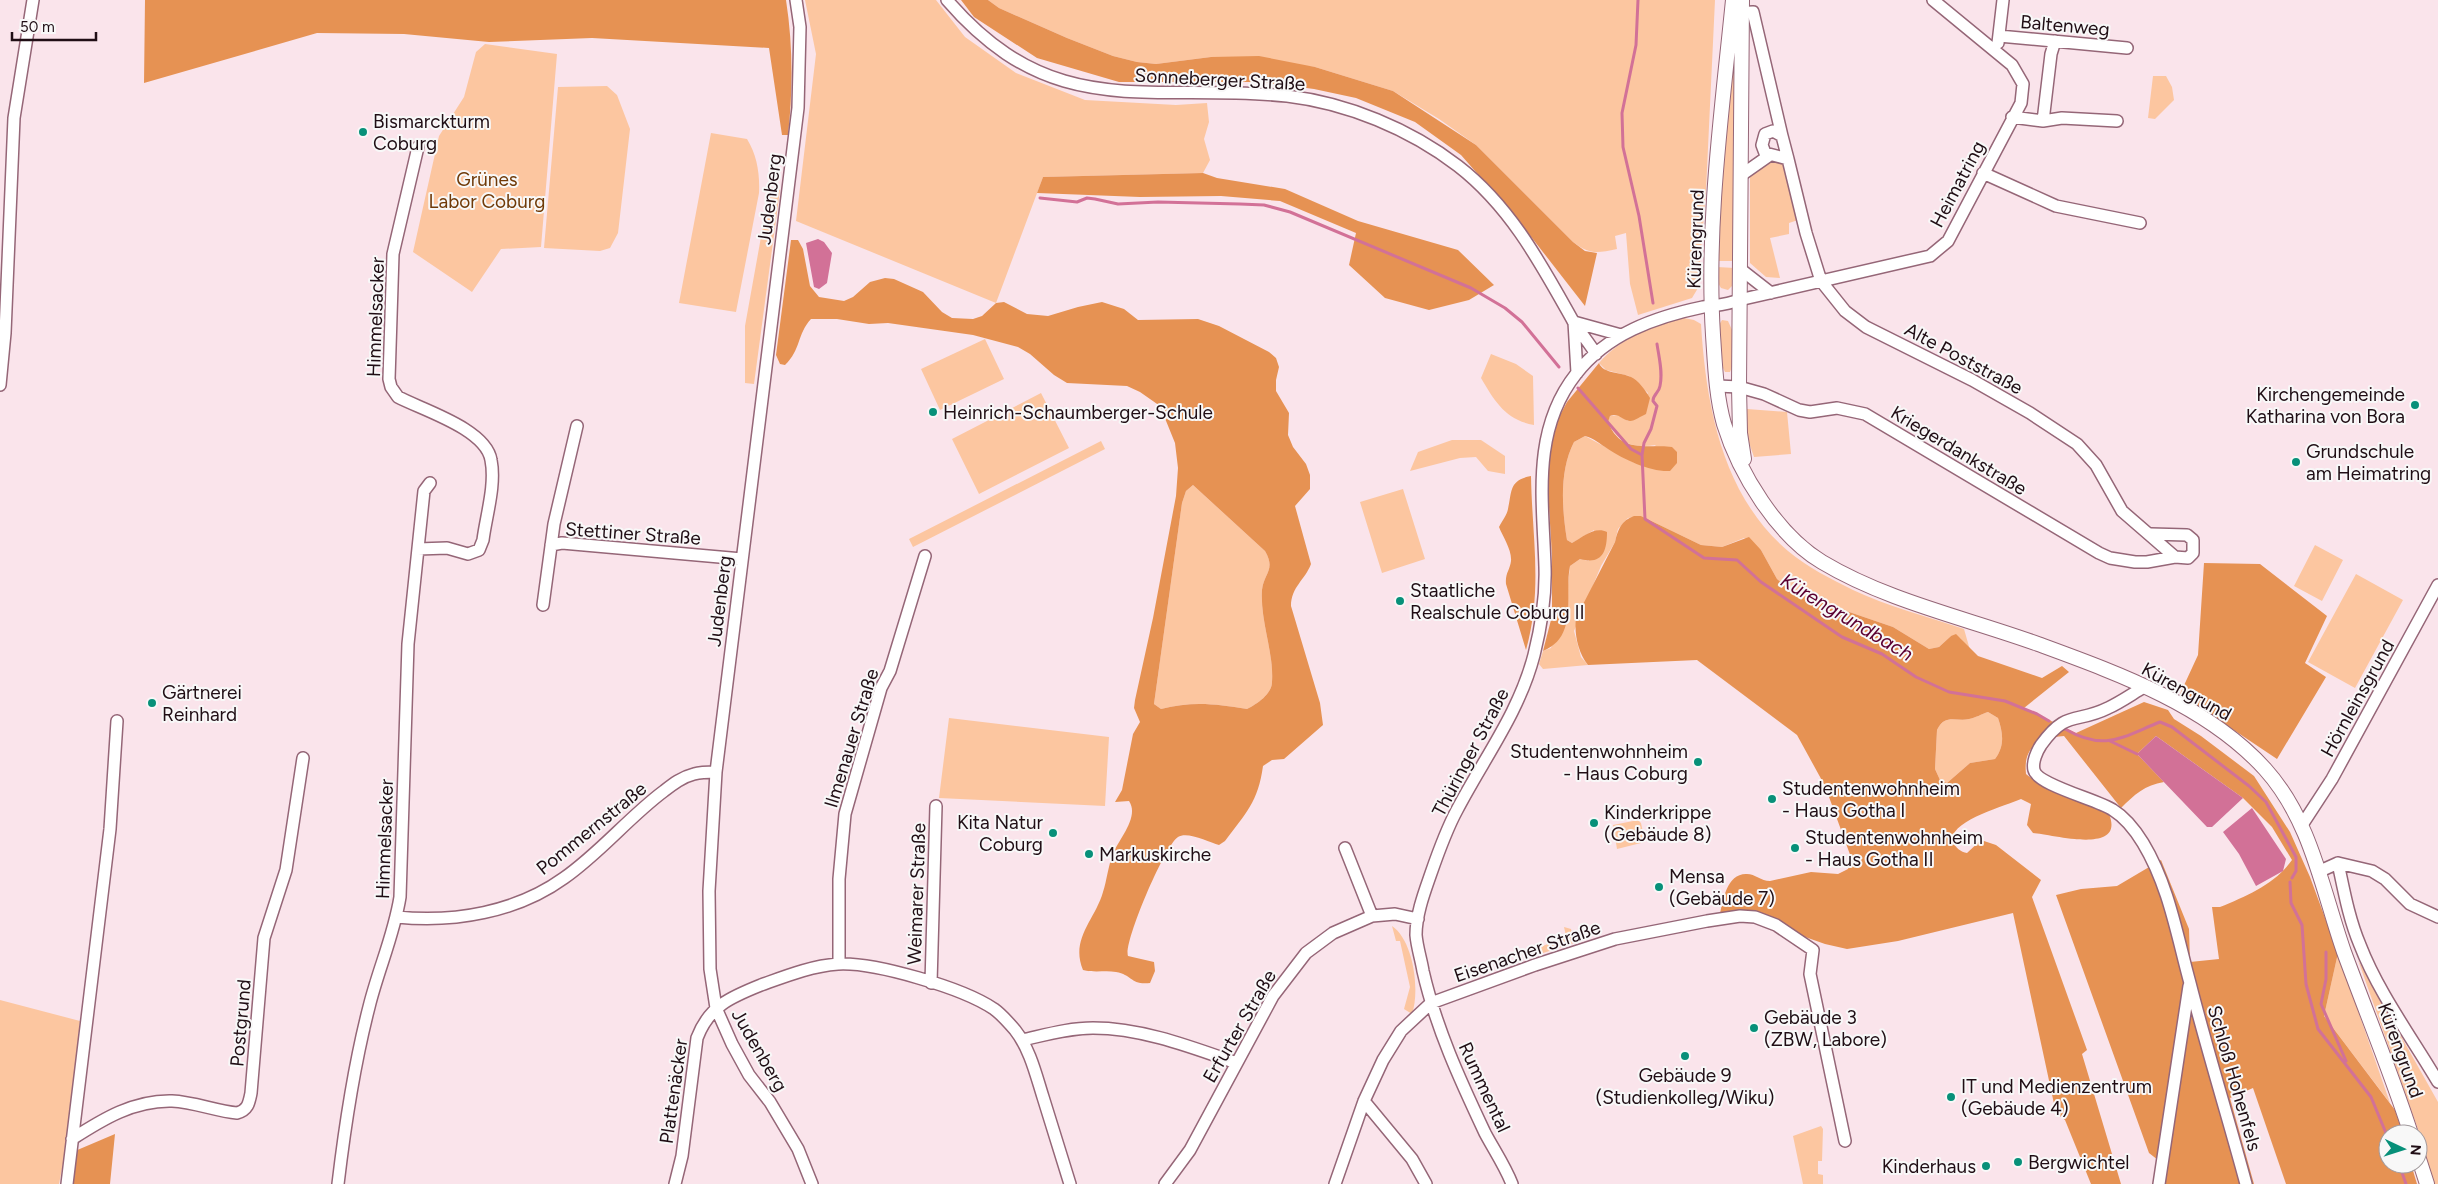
<svg xmlns="http://www.w3.org/2000/svg" width="2438" height="1184" font-family="Figtree,sans-serif">
<style>
.green{fill:#fcc6a0}
.forest{fill:#e69253;fill-rule:evenodd}
.water{fill:#d27197}
.lines{fill:none;stroke-linecap:round;stroke-linejoin:round}
.stream{stroke:#d27197;stroke-width:3}
.minor-casing{stroke:#956677;stroke-width:14}
.major-casing{stroke:#956677;stroke-width:16}
.minor{stroke:#fff;stroke-width:11}
.major{stroke:#fff;stroke-width:14}
.poi-dot{fill:#079079;stroke:#f8f8f8;stroke-width:2}
.labels{text-anchor:middle;stroke-width:4;stroke-linejoin:round;paint-order:stroke}
.street-label{font-size:19px;fill:#200e15;stroke:#f8f8f8}
.poi-label{font-size:19px;fill:#200e15;stroke:#f8f8f8;text-anchor:start}
.park-label{font-size:19px;fill:#703a08;stroke:#f8f8f8}
.water-label{font-size:20px;font-style:italic;fill:#5b0031;stroke:#f8f8f8}
</style>
<rect width="100%" height="100%" fill="#fae4eb"/>
<path class="green" d="M805 0H936L965 37 1016 73 1085 100 1176 105 1207 103 1209 122 1204 139 1210 160 1203 173 1043 177 996 303 796 221 816 54Z
M988 0H1715L1706 190 1698 288 1692 298 1638 315 1630 284 1626 233 1615 236 1617 249C1597 253 1590 255 1573 242L1476 145 1439 119 1393 91 1315 67 1211 57 1156 64 1137 62 1113 56 1067 38 999 8Z
M485 44 557 54 541 247 501 249 472 292 413 252 439 136 464 97 476 52Z
M1734 51H1736L1734 261H1718L1723 157Z
M2153 76H2166L2172 87 2174 100 2155 119 2148 118Z
M607 86 617 95 630 129 618 233 610 248 600 251 544 248 558 87Z
M711 133 747 139C757 155 760 174 759 193L736 312 679 303Z
M1774 160 1786 166 1798 220 1789 223V234L1770 238 1780 278 1766 277 1750 263V176L1761 165Z
M770 187 780 190 754 384 745 383V326Z
M1717 267 1735 268 1732 286 1728 290 1721 288 1718 283Z
M1684 318 1694 320 1701 324C1706 405 1722 495 1788 551 1807 567 1831 579 1853 590 1887 606 1928 617 1964 629L1970 650 1960 638 1951 636 1939 647 1929 649 1893 627 1820 602 1789 589 1777 579 1761 550 1744 538 1722 547 1701 545 1641 516 1628 518 1618 529 1615 542 1601 566 1574 631 1581 657 1588 665 1543 669 1539 664 1543 651 1551 648 1568 584 1570 566 1580 559 1589 561 1594 530 1572 543 1567 540C1562 509 1559 471 1574 442L1585 436 1635 463 1656 445C1634 448 1618 445 1608 421L1610 416 1618 415 1628 421 1648 393 1629 376 1606 370 1599 363C1617 341 1656 322 1684 318Z
M1722 320 1728 321 1733 332 1732 367 1730 372H1725L1723 368 1719 325Z
M985 339 1004 379 940 410 921 369Z
M1491 354 1516 364 1533 376 1534 425C1506 420 1495 402 1481 378Z
M1041 393 1069 448 979 494 952 439Z
M1747 409 1787 412 1791 454 1754 457 1746 434Z
M1452 440H1481L1505 456V474L1488 471 1476 457 1460 458 1410 471 1418 452Z
M1101 441 1105 449 913 547 909 539Z
M1193 485 1265 551C1276 570 1264 573 1262 590 1260 621 1274 652 1272 682 1272 694 1257 704 1247 709 1216 704 1192 701 1161 709L1154 704 1182 503 1186 491Z
M1403 489 1425 559 1382 573 1360 502Z
M2315 545 2343 560 2322 601 2294 586Z
M2356 574 2403 600 2355 688 2308 662Z
M1988 712 1998 718C2003 733 2005 746 1995 759L1970 763 1947 783 1940 780 1935 769 1937 730C1945 713 1956 722 1969 719 1975 718 1982 714 1988 712Z
M949 718 1109 737 1105 806 939 798Z
M1638 820 1641 823 1645 842 1617 849 1613 825Z
M1392 926C1414 941 1420 991 1412 1014L1404 1009 1410 987 1400 941H1396Z
M1564 927 1571 929 1574 943 1540 954 1536 949 1566 936Z
M2338 953 2390 1103 2324 1016Z
M2358 960 2438 1102V1184H2434L2420 1135Z
M0 1000 80 1021 68 1138 59 1184H0Z
M1821 1126 1823 1129 1822 1161H1818V1174L1823 1175V1184H1803L1793 1136Z"/>
<path class="forest" d="M145 0H786C793 45 793 90 788 135H782L769 48 592 38 489 42 404 34 317 33 144 83Z
M961 0H988L999 8 1067 38 1113 56 1137 62 1156 64 1211 57 1259 56 1315 67 1393 91 1476 145 1573 242 1585 251 1597 253 1585 306 1518 220 1461 155 1415 122 1356 98 1314 89 1261 82H1119L1037 58 974 17Z
M1203 173 1217 178 1285 189 1358 221 1458 250 1494 285 1469 300 1429 310 1385 298 1349 265 1356 233 1280 201 1221 196 1140 197 1037 193 1043 177Z
M791 240H798L803 249 810 286 819 297 844 301 853 297 870 282 885 278 894 279 923 292 942 312 952 318 973 319 982 316 996 303 1004 302 1027 314 1048 316 1078 307 1102 302 1124 309 1138 320 1198 319 1219 326 1269 352 1276 358 1279 367 1276 380V391L1289 413 1288 435 1293 447 1306 464 1310 475V489L1295 506 1311 564C1305 580 1291 587 1291 606L1320 703 1323 725 1284 759 1272 760 1263 766C1258 802 1246 813 1225 841L1219 845C1209 842 1187 831 1178 837 1165 845 1123 943 1128 956L1154 962 1155 971 1150 983C1130 985 1133 975 1116 972 1106 970 1095 973 1083 970 1070 939 1095 920 1103 892 1107 880 1108 866 1113 854 1118 840 1140 817 1129 801L1115 802 1122 790 1133 734 1140 722 1134 708 1135 700 1153 618 1176 496 1178 468 1175 443 1160 406 1140 392 1127 386 1067 383 1054 375 1030 354 1018 347 973 335 888 323 869 324 837 319H811C797 334 801 350 785 365L780 364 776 355ZM1193 485 1265 551C1276 570 1264 573 1262 590 1260 621 1274 652 1272 682 1272 694 1257 704 1247 709 1216 704 1192 701 1161 709L1154 704 1182 503 1186 491Z
M1599 363C1603 374 1621 372 1631 377 1638 380 1646 391 1650 398L1646 414C1641 416 1635 421 1630 421 1621 420 1619 412 1610 416L1608 422C1621 454 1645 444 1672 447L1677 452V463L1670 471C1650 472 1625 460 1608 449 1600 444 1594 438 1585 436L1574 442C1559 471 1562 509 1567 540L1572 543C1583 537 1595 526 1607 532 1607 552 1602 565 1580 559L1570 566C1564 594 1579 637 1543 651L1552 616V555L1548 491 1549 452 1559 417 1567 402Z
M1531 476C1532 538 1543 588 1526 650L1506 584C1505 573 1510 570 1511 561 1512 550 1503 537 1499 527 1502 521 1507 515 1508 509 1512 491 1509 480 1531 476Z
M1634 516H1641L1701 545 1722 547 1749 537 1761 550 1777 579 1789 589 1820 602 1893 627 1929 649 1939 647 1951 636 1956 634 1978 656 2042 678 2062 666 2069 672 2024 708 2076 733 2144 702 2168 710 2174 719 2201 736 2254 776 2290 832 2310 877 2338 953 2324 1016 2395 1110 2403 1134H2388V1164H2411L2417 1184H2286L2253 1088 2230 1098 2254 1184H2155L2158 1160 2149 1153 2056 895 2081 889 2117 886 2161 860 2189 929 2190 962 2219 959 2212 907H2220C2247 896 2275 884 2292 860L2272 827 2243 798 2156 736 2137 754 2164 782C2145 785 2134 795 2121 808L2064 736C2039 738 2023 746 2026 774L2037 783 2080 797 2109 814C2126 856 2051 834 2033 833L2027 825 2031 804 2021 799C2006 806 1948 821 1953 841 1955 848 1961 852 1967 853L1981 840 1996 845 2041 880 2032 897 2087 1050 2082 1054 2121 1184H2091L2065 1120 2056 1113 2013 913 1898 941 1847 949 1825 944 1791 932 1777 919 1762 913 1747 911 1720 914C1723 900 1727 873 1747 874 1755 874 1761 881 1770 881L1811 872 1838 874 1848 869 1852 860 1825 786 1797 735 1697 660 1588 665C1578 652 1574 634 1576 618L1615 542C1618 529 1621 521 1634 516ZM1988 712 1998 718C2003 733 2005 746 1995 759L1970 763 1947 783 1940 780 1935 769 1937 730C1945 713 1956 722 1969 719 1975 718 1982 714 1988 712Z
M2204 563 2260 564 2327 616 2305 663 2326 677 2277 759 2180 694 2198 655Z
M115 1134 110 1184H72L75 1151Z"/>
<path class="water" d="M818 239 824 242 832 253 827 283 819 289 814 287 806 243Z
M2156 736 2243 798 2212 827H2207L2137 754Z
M2252 808 2286 859 2283 871 2256 886 2239 854 2223 832Z"/>
<g class="lines">
<path class="stream" d="M1638 0 1636 45 1622 113 1623 147 1639 216 1653 303
M1040 198 1077 202 1087 198 1095 199 1118 204 1158 202 1240 204 1264 205 1290 212 1471 288 1505 308 1522 322 1559 367
M1657 344C1659 358 1663 372 1660 386 1659 393 1653 394 1653 401L1657 406 1651 429 1644 443 1642 455 1645 519 1704 558 1737 560 1761 582 1842 637 1882 654 1916 677 1949 692 2005 701 2037 714 2049 721
M1578 388 1631 449 1642 455
M2065 729C2105 752 2122 737 2160 722L2172 727 2249 786 2266 802 2296 857V871L2292 878
M2110 741 2137 754
M2290 882 2291 903 2302 925 2306 984 2318 1029 2371 1097 2388 1138
M2326 952V979L2321 1004 2346 1061
M2399 1164 2406 1184"/>
<defs>
<path id="minor" d="M796 0 800 27 798 108 716 772 709 891 710 969 716 1008 732 1044 749 1075 770 1102 798 1149 812 1184
M947 0C1054 124 1147 82 1287 96 1347 103 1410 129 1458 166 1511 207 1541 264 1573 321 1580 332 1589 343 1596 354
M1734 13 1753 12 1782 136
M1999 36 2127 48
M1998 43 2003 0
M2012 117 2043 121 2062 118 2117 121
M2043 121 2051 54 2055 41
M1788 159 1782 136 1773 131 1765 134 1762 145 1765 153 1788 159 1806 233 1821 281 1845 311 1866 327 1972 380 2030 413 2077 444 2096 465 2122 511 2175 557
M1983 173 2056 206 2140 223
M1740 176 1770 155
M1739 268 1771 293
M1574 322 1577 373
M1574 322 1621 335
M0 385 5 333 14 118 33 0
M1718 386 1739 387 1764 394 1799 410 1810 412 1837 408 1865 414 2099 553 2110 558 2135 562H2147L2175 557 2188 558 2193 553V540L2187 535 2151 534
M551 545 562 543 742 559
M418 549 447 548 468 554 479 550 483 540C486 516 496 485 491 460 486 429 423 410 398 397L391 387 389 379 393 254 418 147
M543 605 554 524 577 426
M2144 687C2132 694 2121 702 2108 708 2076 724 2067 709 2041 745 2037 751 2032 762 2034 770 2037 785 2099 800 2113 810 2126 818 2135 830 2143 843 2169 886 2177 936 2190 983 2207 1050 2228 1117 2246 1184
M2302 825 2332 779 2438 585
M1345 848 1372 916
M2338 863C2344 891 2349 919 2360 945 2378 992 2412 1038 2438 1082
M2318 872 2338 863 2372 871 2385 879 2410 904 2438 917
M397 917C454 923 517 912 564 878 600 853 629 817 664 791 673 784 682 777 694 774 701 772 709 772 716 772
M839 964V879L845 814 881 688 890 671 925 556
M931 983 936 806
M1022 1040C1045 1035 1069 1028 1093 1028 1142 1028 1191 1047 1237 1063
M1364 1101 1412 1159 1426 1184
M72 1139C103 1119 134 1100 172 1101 194 1102 216 1111 237 1113 248 1110 249 1103 251 1093L264 938 286 870 303 758
M67 1184 110 829 117 721
M338 1184C345 1125 354 1065 369 1007 378 970 394 935 400 897L408 644 424 491 430 483
M675 1184 682 1156 697 1038C709 1006 731 997 761 985 786 976 811 966 838 964 875 962 963 988 994 1009 1001 1014 1009 1023 1015 1030 1030 1049 1036 1075 1043 1097 1052 1126 1061 1155 1070 1184
M1165 1184 1190 1150 1273 996 1306 953 1333 933 1372 916 1395 914 1418 919
M1335 1184 1364 1101 1383 1060 1401 1031 1431 1003 1535 965 1615 939 1707 921 1740 916 1755 917 1776 925 1813 950 1810 974 1845 1141
M1512 1184C1505 1166 1494 1150 1485 1133 1460 1080 1436 1028 1423 971 1421 959 1417 947 1416 935 1416 916 1423 896 1429 879 1437 856 1445 832 1457 810 1484 758 1519 713 1534 655 1541 627 1546 597 1545 567 1543 500 1531 431 1576 374 1607 334 1655 317 1703 307 1716 305 1727 305 1739 300L1930 256 1948 241 2021 103 2023 84 2012 65 1933 0
M2159 1184 2189 986"/>
<path id="major" d="M1733 0C1722 111 1706 224 1713 335 1715 364 1716 396 1724 424 1739 473 1777 535 1822 562 1887 601 1966 618 2038 644 2117 673 2207 705 2265 769 2311 820 2322 889 2344 952 2366 1012 2391 1072 2411 1134
M1742 0 1739 387 1740 433 1744 459
M2418 1156 2427 1184"/>
</defs>
<use href="#minor" class="minor-casing"/>
<use href="#major" class="major-casing"/>
<use href="#minor" class="minor"/>
<use href="#major" class="major"/>
</g>
<g class="poi-dot">
<circle cx="363" cy="132" r="5"/>
<circle cx="2415" cy="405" r="5"/>
<circle cx="933" cy="412" r="5"/>
<circle cx="2296" cy="462" r="5"/>
<circle cx="1400" cy="601" r="5"/>
<circle cx="152" cy="703" r="5"/>
<circle cx="1698" cy="762" r="5"/>
<circle cx="1772" cy="799" r="5"/>
<circle cx="1594" cy="823" r="5"/>
<circle cx="1053" cy="833" r="5"/>
<circle cx="1795" cy="848" r="5"/>
<circle cx="1089" cy="854" r="5"/>
<circle cx="1659" cy="887" r="5"/>
<circle cx="1754" cy="1028" r="5"/>
<circle cx="1685" cy="1056" r="5"/>
<circle cx="1951" cy="1097" r="5"/>
<circle cx="2018" cy="1162" r="5"/>
<circle cx="1986" cy="1166" r="5"/>
</g>
<g class="labels">
<g class="street-label">
<text transform="translate(2065 25) rotate(5)" y="7">Baltenweg</text>
<text transform="translate(1220 79) rotate(3)" y="7">Sonneberger Straße</text>
<text transform="translate(1957 184) rotate(-62)" y="7">Heimatring</text>
<text transform="translate(769 199) rotate(-83)" y="7">Judenberg</text>
<text transform="translate(1695 239) rotate(-88)" y="7">Kürengrund</text>
<text transform="translate(375 317) rotate(-88)" y="7">Himmelsacker</text>
<text transform="translate(1964 358) rotate(28)" y="7">Alte Poststraße</text>
<text transform="translate(1959 450) rotate(31)" y="7">Kriegerdankstraße</text>
<text transform="translate(633 533) rotate(4)" y="7">Stettiner Straße</text>
<text transform="translate(719 601) rotate(-83)" y="7">Judenberg</text>
<text transform="translate(2187 691) rotate(29)" y="7">Kürengrund</text>
<text transform="translate(2357 698) rotate(-61)" y="7">Hörnleinsgrund</text>
<text transform="translate(851 738) rotate(-73)" y="7">Ilmenauer Straße</text>
<text transform="translate(1470 752) rotate(-62)" y="7">Thüringer Straße</text>
<text transform="translate(591 828) rotate(-39)" y="7">Pommernstraße</text>
<text transform="translate(384 839) rotate(-88)" y="7">Himmelsacker</text>
<text transform="translate(916 894) rotate(-88)" y="7">Weimarer Straße</text>
<text transform="translate(1527 951) rotate(-19)" y="7">Eisenacher Straße</text>
<text transform="translate(240 1023) rotate(-85)" y="7">Postgrund</text>
<text transform="translate(1239 1026) rotate(-60)" y="7">Erfurter Straße</text>
<text transform="translate(760 1050) rotate(60)" y="7">Judenberg</text>
<text transform="translate(2401 1050) rotate(70)" y="7">Kürengrund</text>
<text transform="translate(2235 1078) rotate(74)" y="7">Schloß Hohenfels</text>
<text transform="translate(1485 1087) rotate(65)" y="7">Rummental</text>
<text transform="translate(673 1091) rotate(-82)" y="7">Plattenäcker</text>
</g>
<g class="poi-label">
<text x="373" y="128">Bismarckturm<tspan x="373" dy="22">Coburg</tspan></text>
<text x="2405" y="401" text-anchor="end">Kirchengemeinde<tspan x="2405" dy="22">Katharina von Bora</tspan></text>
<text x="943" y="419">Heinrich-Schaumberger-Schule</text>
<text x="2306" y="458">Grundschule<tspan x="2306" dy="22">am Heimatring</tspan></text>
<text x="1410" y="597">Staatliche<tspan x="1410" dy="22">Realschule Coburg II</tspan></text>
<text x="162" y="699">Gärtnerei<tspan x="162" dy="22">Reinhard</tspan></text>
<text x="1688" y="758" text-anchor="end">Studentenwohnheim<tspan x="1688" dy="22">- Haus Coburg</tspan></text>
<text x="1782" y="795">Studentenwohnheim<tspan x="1782" dy="22">- Haus Gotha I</tspan></text>
<text x="1604" y="819">Kinderkrippe<tspan x="1604" dy="22">(Gebäude 8)</tspan></text>
<text x="1043" y="829" text-anchor="end">Kita Natur<tspan x="1043" dy="22">Coburg</tspan></text>
<text x="1805" y="844">Studentenwohnheim<tspan x="1805" dy="22">- Haus Gotha II</tspan></text>
<text x="1099" y="861">Markuskirche</text>
<text x="1669" y="883">Mensa<tspan x="1669" dy="22">(Gebäude 7)</tspan></text>
<text x="1764" y="1024">Gebäude 3<tspan x="1764" dy="22">(ZBW, Labore)</tspan></text>
<text x="1685" y="1082" text-anchor="middle">Gebäude 9<tspan x="1685" dy="22">(Studienkolleg/Wiku)</tspan></text>
<text x="1961" y="1093">IT und Medienzentrum<tspan x="1961" dy="22">(Gebäude 4)</tspan></text>
<text x="2028" y="1169">Bergwichtel</text>
<text x="1976" y="1173" text-anchor="end">Kinderhaus</text>
</g>
<g class="park-label">
<text x="487" y="186">Grünes<tspan x="487" dy="22">Labor Coburg</tspan></text>
</g>
<g class="water-label">
<text transform="translate(1847 617) rotate(31)" y="7">Kürengrundbach</text>
</g>
</g>
<g transform="translate(2403 1149) rotate(94)"><circle r="24" fill="#f8f8f8" stroke="#a29a9d"/>
<path d="M0-4L9 19L0 12L-9 19Z" fill="#079079"/>
<text y="-8" font-size="14" font-weight="bold" text-anchor="middle" fill="#200e15">N</text>
</g>
<path d="M12 32v8h84v-8" fill="none" stroke="#200e15" stroke-width="2.5"/>
<text x="20" y="32" font-size="15" fill="#200e15" stroke="#f8f8f8" stroke-width="4" paint-order="stroke">50 m</text>
</svg>
